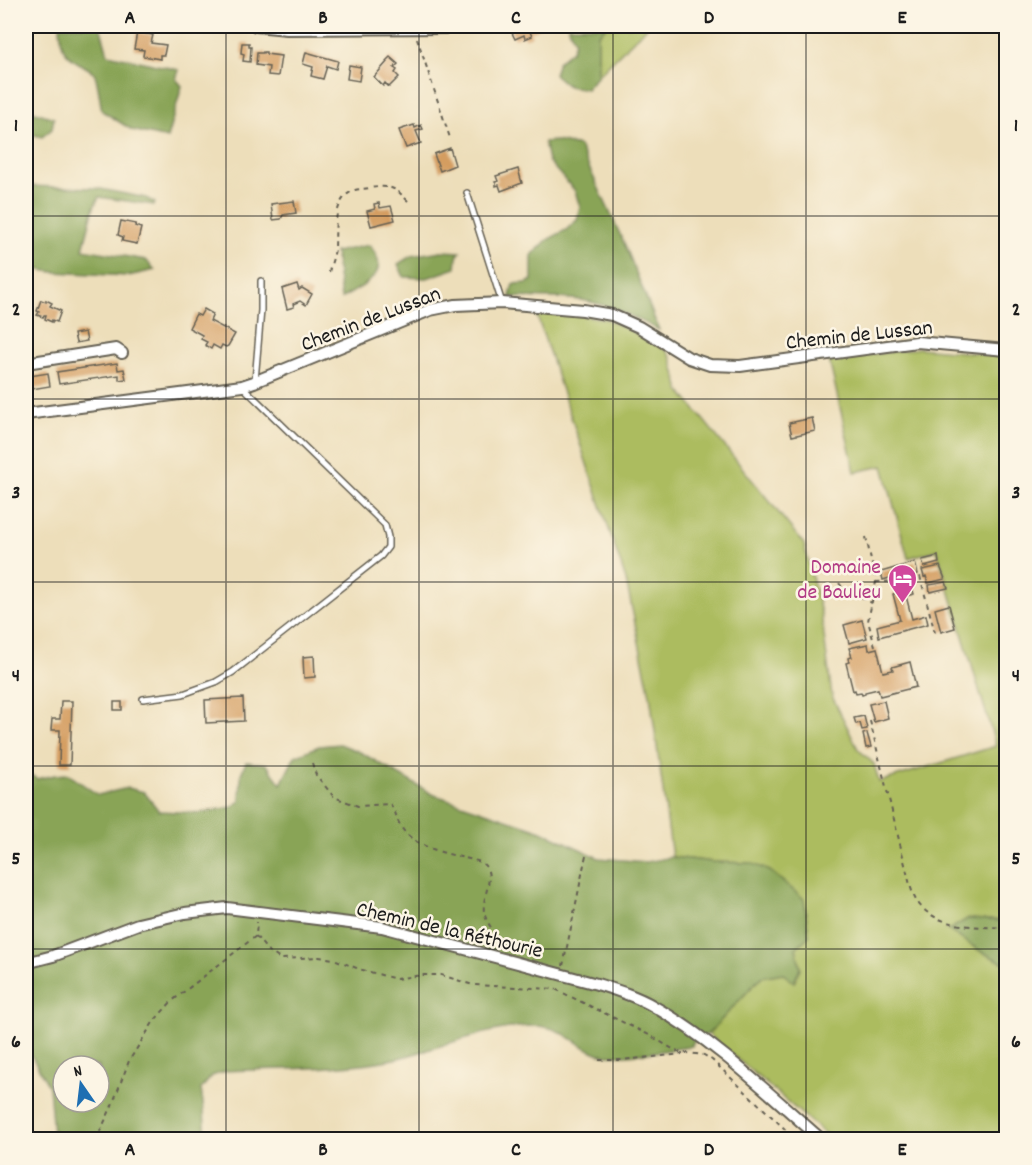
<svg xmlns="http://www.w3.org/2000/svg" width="1032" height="1165" font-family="Dekko,sans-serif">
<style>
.green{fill:#acbc5f;stroke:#646c3e;stroke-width:1.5}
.forest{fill:#89a456;stroke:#526039;stroke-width:1.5;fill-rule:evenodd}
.building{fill:#d49d61}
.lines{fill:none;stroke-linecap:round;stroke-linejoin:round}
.lane-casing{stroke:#656053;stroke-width:8}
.street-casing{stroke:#656053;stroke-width:14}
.path{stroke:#656053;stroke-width:2;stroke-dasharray:4.5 4.5;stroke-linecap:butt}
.lane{stroke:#fff;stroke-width:5}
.street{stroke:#fff;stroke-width:10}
.grid{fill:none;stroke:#1c1c1c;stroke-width:1.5;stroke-opacity:0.55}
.labels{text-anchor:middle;stroke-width:5;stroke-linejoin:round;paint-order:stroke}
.street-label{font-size:22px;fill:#1c1c1c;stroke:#fcf5e5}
.hotel-label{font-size:22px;fill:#b23c85;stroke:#fcf5e5;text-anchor:end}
.neatline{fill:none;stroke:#1c1c1c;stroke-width:2}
.grid-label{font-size:20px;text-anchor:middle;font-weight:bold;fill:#1c1c1c}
</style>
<rect width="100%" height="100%" fill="#fcf5e5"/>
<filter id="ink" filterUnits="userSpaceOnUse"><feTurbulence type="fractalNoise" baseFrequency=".0167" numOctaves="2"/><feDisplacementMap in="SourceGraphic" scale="12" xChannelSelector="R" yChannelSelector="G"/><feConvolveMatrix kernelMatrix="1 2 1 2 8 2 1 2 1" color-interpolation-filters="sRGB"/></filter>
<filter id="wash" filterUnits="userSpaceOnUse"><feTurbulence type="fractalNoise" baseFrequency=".008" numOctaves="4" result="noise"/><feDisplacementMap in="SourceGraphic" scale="24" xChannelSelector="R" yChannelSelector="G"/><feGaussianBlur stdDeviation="1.35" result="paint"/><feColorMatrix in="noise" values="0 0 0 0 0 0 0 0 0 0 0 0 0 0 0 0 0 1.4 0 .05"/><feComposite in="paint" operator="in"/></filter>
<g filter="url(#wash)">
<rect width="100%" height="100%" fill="#eddeba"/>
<path class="green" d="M606 26H648L598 75V35Z
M536 313 579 315 606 319 630 330 666 350 671 357 680 391 804 544 821 613 832 696 858 749 874 764 879 782 996 746 937 550 908 558 883 466 855 472 829 360 919 348 1006 356V921L967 919 951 929H947L982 952 1006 964V1139H831L708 1034 761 977 782 973 795 981 800 968 796 948 751 863 713 862 672 857 650 695 626 580Z"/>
<path class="forest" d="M60 26H100L108 54 179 70 176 79 182 86 167 138 132 130 102 111C100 103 98 79 94 73 90 69 86 67 82 65 62 54 61 47 60 26Z
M568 26H606L598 35V75L586 89 568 86 554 74 558 62 572 50 575 41Z
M26 109 54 118 52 129 42 137 26 133Z
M557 141 579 146 625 245 659 330C634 317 608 304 580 300 557 297 533 298 510 297L513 284 527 283 532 280V255L547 240 566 230 577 220 580 207 575 191 548 161 544 142Z
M26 186 96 188 146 198 155 203 154 205 99 197 94 207 83 249 146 260 155 270 128 276 54 272 26 268Z
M369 245C395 274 363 285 341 299L335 252Z
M441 251 460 252 457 257 456 268 427 278 404 277 398 264 411 256Z
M340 744 360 752 432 794 542 831 599 858 646 862 672 857 713 862 751 863 770 871 804 899 809 936 796 948 800 968 794 982 782 973 761 977 708 1034 693 1042 692 1046C670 1050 616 1060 597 1053 575 1045 562 1026 535 1026 487 1026 441 1049 394 1059 339 1070 282 1068 226 1071L212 1076 201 1089 204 1111 206 1139H55L53 1134 49 1087 26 1046V772L37 779 55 775 68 774 98 795 128 788 144 792 159 811 199 813 232 807 240 801 241 774 246 762 266 764 281 784 295 756 319 746ZM63 1066H99V1102H63Z
M967 919 1006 921V964L982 952 946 929H951Z"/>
<g id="blocks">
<path class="building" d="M512 26H544L530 32 532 36 525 39 524 35 515 39 509 27Z
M137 32 153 35 151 43 166 45 164 55H160V59L143 56 144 50 134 49Z
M242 43H249V47H251L250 62 243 61 244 54 241 53Z
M263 52H266V54L281 56 278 76 268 75 269 67 256 65 257 53H263Z
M306 52 338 61 336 69 327 66 323 79 311 76 313 67 303 64Z
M390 57 398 64 394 68 397 70 395 73 399 77 389 87 385 83 383 86 374 77 387 62 386 61Z
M349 65 361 67 359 81 347 79Z
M414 125 415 128 421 125 423 129 416 131 421 143 406 148 399 130Z
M450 148 455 165 440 171 434 154Z
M518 169 522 183 501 191 499 185 496 186V183L495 182 498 181 496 176Z
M294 201 296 213 283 215 281 219 273 220 271 204Z
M379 203 380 208 391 206 395 220 371 226 367 211 375 209 374 204Z
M121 221 136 224 135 226 141 228 137 244 122 241 123 237 118 235Z
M297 284 299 290 302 288 312 294 306 305 300 301 293 304 294 307 287 309 282 289Z
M41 300 46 302V300L52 303 50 306 61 311 57 322 52 320V322L45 319 46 315H44L43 317 37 315 39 312 37 311Z
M204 309 213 314 210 321 235 334 228 346 226 347 222 345 220 349 213 345 211 349 205 345 207 342 201 339 202 335 189 328 196 314 200 316Z
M85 332 87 341 76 343 74 334Z
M117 363 118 370 124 369 126 379 119 380V375L59 384 57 372Z
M26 372H29L30 376 48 373 50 386 32 389 31 382 26 383Z
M812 418 815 431 792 436 789 423Z
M938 556 939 563 924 567 922 560Z
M915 562 918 574 900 579 899 575 883 580 881 572Z
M940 566 945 579 928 583 926 576 924 577 922 570Z
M910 581 914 594 906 596 912 619 926 615 928 624 879 637 877 626 900 620 893 594 905 591 902 583Z
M946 582 948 588 930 592 929 585Z
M949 605 955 628 941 632 935 609Z
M862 620 867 638 849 643 844 625Z
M868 644 869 650 877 648 883 672 893 670 892 667 910 662 916 687 880 696 878 689 865 692V694L862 695 861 692 856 693 855 690 853 691 846 663 849 662 848 658 852 657 849 648Z
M314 656 315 677 304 678 303 657Z
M243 698 244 721 206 723 205 700Z
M61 701H72L70 765H59L60 730H51L52 719H60Z
M884 701 888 718 874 722 869 704Z
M114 702H122V710H114Z
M864 716 867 729 862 730 860 723 856 724 854 718Z
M867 733 871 747 866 748 863 734Z"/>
</g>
</g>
<g filter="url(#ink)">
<use href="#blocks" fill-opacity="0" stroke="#656053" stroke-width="1.5"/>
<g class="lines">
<defs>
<path id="lane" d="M467 193 502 303
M255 381 261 310V281
M143 699 183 694 216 682 233 672 381 556 388 547V537L385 525 243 387"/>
<path id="street" d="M256 26 287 29 450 28
M26 363 116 349 122 353
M26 414 242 386 254 382 430 310 455 305 502 303 583 310 612 315 639 327 689 358 710 365 740 366 917 342 1006 350
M26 963 53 956 138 924 185 913 227 908 382 927 597 984C616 990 636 996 653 1006 715 1041 768 1093 822 1140"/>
</defs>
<use href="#lane" class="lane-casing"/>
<use href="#street" class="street-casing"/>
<path class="path" d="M417 38 450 138
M329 272C331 264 334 256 335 249 336 230 332 198 355 190 360 189 365 189 369 188 393 185 394 187 410 203
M866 537 876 582 868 621 875 646
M876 582 902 581 920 576 935 633
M839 583 842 587 872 603
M870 721 910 885C912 891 914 898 918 903 938 929 977 926 1006 928
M312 763 316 775 334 797 358 806 390 804C396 811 396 818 400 825 413 850 456 855 481 862 483 864 486 866 487 869 493 881 482 897 484 912 487 926 499 937 507 949
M256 936 267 950 280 959 319 957 334 959 359 969 396 979 421 975H441L473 985 555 989 649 1035 678 1052 704 1055 712 1060 787 1131 793 1140
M563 966 586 855
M599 1060H621L683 1054
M96 1140 111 1108 129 1061 154 1021 172 1001 256 936 257 922"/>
<use href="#lane" class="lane"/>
<use href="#street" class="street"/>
</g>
</g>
<path class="grid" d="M226 26V1140M419 26V1140M613 26V1140M806 26V1140M26 216H1006M26 399H1006M26 582H1006M26 766H1006M26 949H1006"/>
<defs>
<symbol id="hotel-pin" viewBox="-11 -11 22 30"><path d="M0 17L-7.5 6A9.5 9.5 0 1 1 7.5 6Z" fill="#d1479c" stroke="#fcf5e5"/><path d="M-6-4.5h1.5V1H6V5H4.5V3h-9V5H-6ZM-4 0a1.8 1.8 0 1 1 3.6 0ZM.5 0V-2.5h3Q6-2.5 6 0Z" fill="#fff"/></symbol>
</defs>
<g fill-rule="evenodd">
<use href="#hotel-pin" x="886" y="562" width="33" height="45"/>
</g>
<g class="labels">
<g class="street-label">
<text transform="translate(370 317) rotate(-21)" y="8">Chemin de Lussan</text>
<text transform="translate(859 333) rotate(-6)" y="8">Chemin de Lussan</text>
<text transform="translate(450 928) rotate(13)" y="8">Chemin de la Réthourie</text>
</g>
<g class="hotel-label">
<text x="881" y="573">Domaine<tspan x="881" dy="25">de Baulieu</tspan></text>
</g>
</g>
<rect width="1032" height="1165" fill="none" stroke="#fcf5e5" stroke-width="66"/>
<g transform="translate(81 1084) rotate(346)"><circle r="28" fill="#fcf5e5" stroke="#a29e95" stroke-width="1.5"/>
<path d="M0-4.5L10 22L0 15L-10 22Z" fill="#1f6fb2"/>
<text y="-9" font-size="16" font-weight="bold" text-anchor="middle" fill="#1c1c1c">N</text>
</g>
<rect x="33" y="33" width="966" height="1099" class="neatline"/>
<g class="grid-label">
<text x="130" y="23">A</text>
<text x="323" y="23">B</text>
<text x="516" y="23">C</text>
<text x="709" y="23">D</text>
<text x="902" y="23">E</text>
<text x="16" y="131">1</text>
<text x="1016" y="131">1</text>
<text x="16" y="315">2</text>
<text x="1016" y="315">2</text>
<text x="16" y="498">3</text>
<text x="1016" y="498">3</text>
<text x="16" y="681">4</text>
<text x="1016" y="681">4</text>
<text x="16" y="864">5</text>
<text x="1016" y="864">5</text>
<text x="16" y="1047">6</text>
<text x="1016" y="1047">6</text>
<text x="130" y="1155">A</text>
<text x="323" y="1155">B</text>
<text x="516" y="1155">C</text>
<text x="709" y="1155">D</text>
<text x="902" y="1155">E</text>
</g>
</svg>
